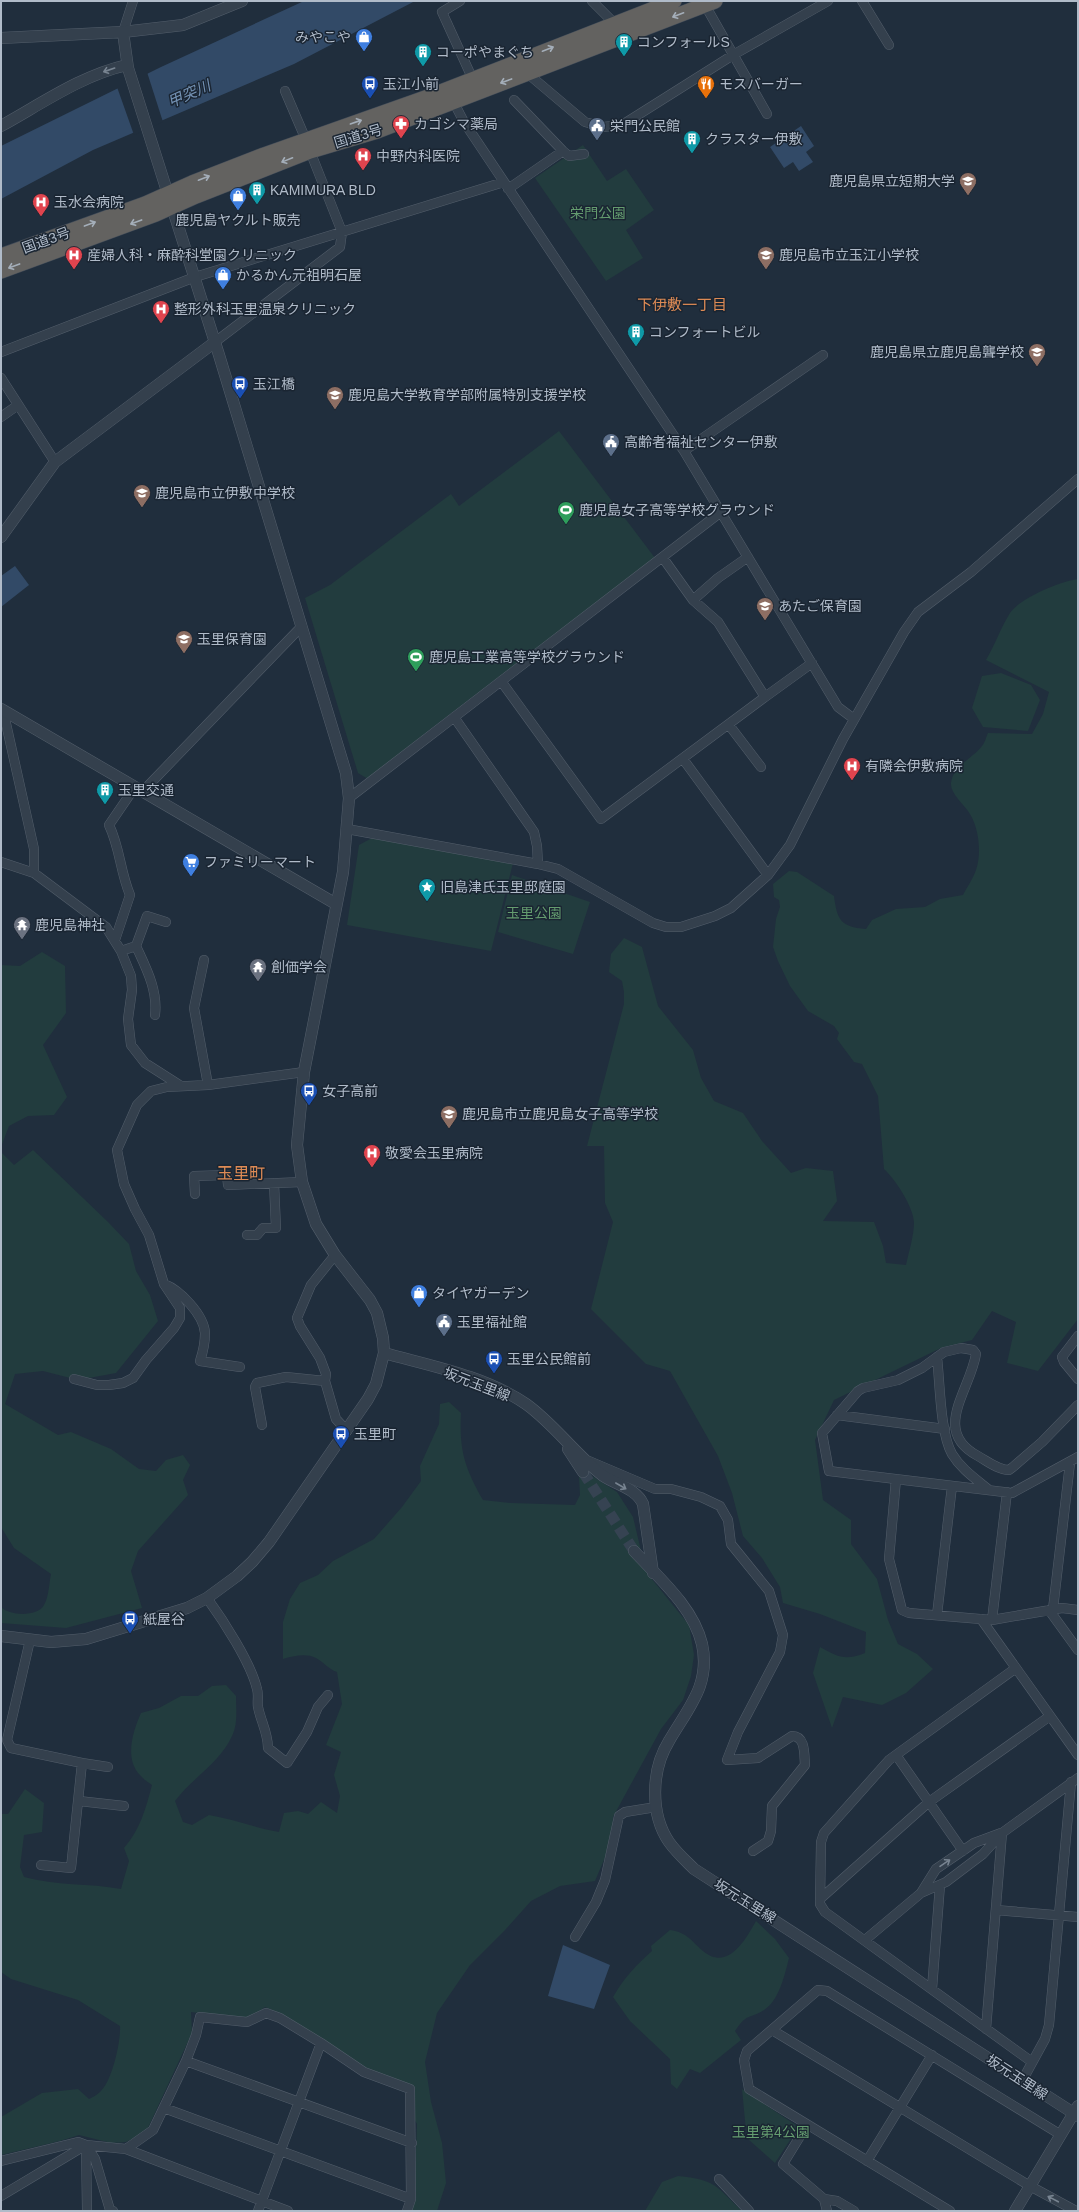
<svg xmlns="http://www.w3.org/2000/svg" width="1079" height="2212" font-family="Arial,'Noto Sans JP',sans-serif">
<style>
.green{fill:#223c3e}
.water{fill:#324a67}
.pier{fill:#202e3d}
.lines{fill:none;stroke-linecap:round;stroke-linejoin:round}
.tertiary-tunnel{stroke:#364352;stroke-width:11;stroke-dasharray:11 5.5;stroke-linecap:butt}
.minor-casing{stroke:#535e6b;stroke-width:10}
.tertiary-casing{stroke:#535e6b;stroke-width:12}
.trunk-casing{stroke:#404b58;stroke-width:16}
.minor{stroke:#34404d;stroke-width:9}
.tertiary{stroke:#34404d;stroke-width:11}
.trunk{stroke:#636260;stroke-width:15}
.oneway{stroke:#a4aeb9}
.oneway2{stroke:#788491}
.labels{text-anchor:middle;stroke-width:3;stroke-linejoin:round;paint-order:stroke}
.poi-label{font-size:14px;fill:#b0bbc9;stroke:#1a2532;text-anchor:start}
.street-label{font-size:14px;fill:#b0bbc9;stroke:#1a2532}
.park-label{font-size:14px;fill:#649c6f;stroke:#1a2532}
.water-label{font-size:15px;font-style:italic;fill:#7492b4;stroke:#1a2532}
.neighbourhood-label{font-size:15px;fill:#de8b55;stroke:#1a2532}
.quarter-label{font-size:16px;fill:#de8b55;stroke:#1a2532}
</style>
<rect width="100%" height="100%" fill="#202e3d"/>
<path class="green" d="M583 145 607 181 626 169 654 210 626 230 643 258 606 281 535 178Z
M559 431 655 558 432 728 368 779 358 773 305 598 330 585 451 494 459 506Z
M1078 579V1319L1038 1371 1007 1363 1016 1322 992 1311 972 1340 941 1348 834 1400 815 1440 823 1500 851 1520V1544L877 1579 888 1620 898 1644 917 1654 933 1669 906 1693 882 1705 843 1697 832 1728 813 1673 820 1647C838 1657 845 1661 865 1653L866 1632 820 1614 783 1603 780 1587 762 1558 743 1536 732 1493 718 1456 670 1371 646 1364 591 1309 613 1222 605 1203 604 1146H587L624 1004V992L622 981 609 972 611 954 624 938 642 947 658 1006 693 1050 701 1078 714 1101 743 1113 762 1141 791 1173 806 1168 833 1171 837 1201 823 1221 874 1222 883 1246 886 1263 906 1265C909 1251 914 1236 914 1222 913 1206 895 1179 884 1169L878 1096 862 1064 854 1062 837 1039 839 1033 834 1026 808 1011 790 986 778 961 773 947 776 919 780 907 779 900 774 897 773 884 789 871 797 872 834 896C837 919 840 927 866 929L872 920 896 909 925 907 940 899 963 895C967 887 973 879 976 870 982 853 979 826 968 811 963 804 950 793 951 783 953 766 972 759 982 746 985 743 986 737 988 733L1032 734 1043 714 1049 692 986 660C995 645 1001 627 1010 613 1020 598 1061 581 1078 579Z
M1001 673 1031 685 1040 700 1028 731 983 727 972 708 982 676Z
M372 838 513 863 491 951 347 925 359 845Z
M512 875 590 902 573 954 498 932Z
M42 952 65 966 66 1013 43 1045 67 1097 54 1115 28 1116 9 1126 1 1147V965L20 966Z
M33 1150 108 1222 129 1244 136 1271 150 1295 158 1321 116 1373 78 1380 43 1371 15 1374 5 1404 58 1435 71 1432 111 1449 139 1469 156 1471 166 1460 183 1455 190 1465 183 1480 188 1495 138 1551 131 1571 142 1608 66 1628 1 1623V1607C9 1616 38 1617 44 1605 49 1597 49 1583 51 1574L14 1548 1 1527V1152L14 1165Z
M449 1402 461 1413C459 1451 465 1468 483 1500L511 1503 575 1505 580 1495 579 1477 586 1472 617 1492 633 1517 642 1555 651 1578 689 1625 694 1655 691 1676 683 1700 661 1729 613 1817 612 1841 595 1881 560 1886 531 1901 505 1930 470 1965 437 2013 425 2062 431 2102 442 2143 446 2183 437 2211H410L414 2200 417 2124 413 2117V2086L366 2069 282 2014 265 2007 248 2019 191 2012 192 2033 146 2132 126 2142 111 2143 79 2135 60 2141 1 2155V2117L42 2093 78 2089 89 2099C93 2097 97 2095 100 2092 112 2082 121 2041 120 2026L78 2000 11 1979 1 1972V1814H8L25 1789 44 1803 42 1832 24 1835 20 1867 24 1877C56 1886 89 1883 121 1889L129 1861 124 1848C140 1830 146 1808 152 1785 148 1782 143 1779 140 1775 124 1759 133 1731 141 1713L159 1708 181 1696H198L212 1686 226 1685 236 1696C236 1708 238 1725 232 1736 220 1763 192 1778 175 1801L183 1822 192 1825 209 1815C233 1819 255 1828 279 1832L284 1813 298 1811 308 1814 321 1802 337 1813 340 1796 334 1775 341 1752 326 1745 342 1704 337 1672C328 1669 324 1662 316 1658 306 1653 293 1656 283 1659V1622L290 1599 300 1583 318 1575 333 1561 374 1539 402 1507 421 1481 420 1466 439 1424 440 1404Z
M756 1921 775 1939 789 1958C785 1974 779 2001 764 2010 748 2020 748 2012 735 2031L741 2040 700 2073 690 2069 677 2089 671 2084 670 2059 630 2021 613 1997C624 1978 636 1965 652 1951L651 1946 670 1930C688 1933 690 1940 703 1951 728 1972 746 1939 756 1921Z
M742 2089 797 2126 798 2128 775 2163 749 2140 746 2131Z
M678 2176C716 2180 715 2185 742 2211H645L662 2182Z"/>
<path class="water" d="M304 1H415L294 64 93 150 1 199V146L161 67Z
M801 126 814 146 806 152 813 162 799 171 793 162 784 168 770 147Z
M15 566 29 585 1 607V576Z
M563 1945 610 1965 594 2009 548 1996Z"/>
<path class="pier" d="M147 72 163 122 134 135 117 87Z"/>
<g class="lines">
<path class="tertiary-tunnel" d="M583 1472 634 1551"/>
<defs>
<path id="minor" d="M460 1 442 12 474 82
M592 1 615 24
M862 1 889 45
M705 5 767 114
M123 32 133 1
M527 73 585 122 603 127 622 125 733 55 828 1
M285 91 306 140
M451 97 464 122 684 451 838 707 854 719
M514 100 563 151 569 156 584 154
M508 189 563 151
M215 342 340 247 342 232 310 151
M1 352 195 277 504 182
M1 378 55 462
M1 417 18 405
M684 451 823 355
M693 600 718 578 748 557
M501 681 601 819 765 697 718 622 693 600 663 558
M765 697 812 663
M3 710 34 849V873
M454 717 534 832 537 846 538 864
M729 725 761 767
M683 759 768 875
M143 791 302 626
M349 798 721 512
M347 829 538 864 558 869 653 923 666 927H681L715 916 731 908 768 875 790 845 843 739 904 632 918 612 971 572 1078 479
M1 862 34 873 106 927 121 951 131 976 132 990 128 1019 131 1045 145 1063 181 1086
M115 940 130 895C120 871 120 848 109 825L135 787
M136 946 147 916 166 922
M121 951 136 946C146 968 158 990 155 1015
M204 960 194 1008 208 1085
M195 1194 194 1176 227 1175 228 1185 302 1182
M247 1235H257L263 1228H276L274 1183
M335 1255 311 1285 297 1318 300 1326 320 1358 326 1374 325 1381 336 1419 347 1431
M164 1284C180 1290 204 1315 205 1333 205 1342 203 1352 200 1361L240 1367
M1078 1336 1062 1357 1064 1362 1078 1379
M937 1357C940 1382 940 1433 952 1454 961 1469 976 1479 989 1490
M74 1379 97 1385H109L123 1383 133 1378 146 1360 174 1328 180 1318V1308L164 1284 149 1235 135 1209 124 1184 117 1150 137 1105 151 1091 167 1087 208 1085 304 1072
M1078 1405 1042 1442 1013 1467 1009 1470C998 1470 987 1461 978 1456 931 1431 970 1391 976 1354L973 1350 961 1348 944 1352 922 1368 898 1380 863 1388 858 1391 822 1433 829 1471 1012 1493 1078 1457
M837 1415 945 1429
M262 1425 255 1387 257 1383 286 1377 325 1381
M589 1461 655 1489H671L701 1497 720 1506 728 1520 731 1544 769 1591 783 1635 780 1652 738 1732 727 1760 758 1758 792 1736C806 1736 804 1755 805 1765L772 1806 771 1831 768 1841 753 1851
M896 1479 889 1559 902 1610 909 1613 992 1620 1062 1608 1078 1610
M207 1598C223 1620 251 1663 257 1689 259 1695 257 1701 258 1707 261 1722 268 1733 268 1748L287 1763 307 1732 318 1707 328 1695
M1053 1609 1070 1463
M1049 1610 1078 1650
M937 1615 952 1486
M981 1619 1078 1755
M992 1620 1007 1492
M30 1640 7 1740 11 1748 82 1763 71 1868 41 1865
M1016 1668 889 1760 824 1833 821 1842 820 1904 825 1912 1032 2062
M896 1755 963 1851
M82 1763 108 1767
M79 1801 124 1806
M921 1893 946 1882 983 1854 1002 1833 1078 1778
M820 1899 929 1802 1050 1716
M996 1910 1078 1917
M575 1937 596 1902 605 1880 619 1816 625 1812 656 1807
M865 1940 921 1893 936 1869 974 1843 1001 1833
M932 1989 940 1885
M986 2029 1002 1833
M772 2030 1030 2186 1076 2211
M186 2061 412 2143
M1022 2081 1045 2039 1049 2025 1071 1782
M164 2108 411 2199
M807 2125 783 2164 824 2199 837 2201 854 2211
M86 2145 95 2159 110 2210 113 2211
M86 2145 87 2211
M126 2149 288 2211
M1 2161 78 2142 86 2145 126 2149 153 2130 186 2061 196 2035 200 2017 247 2022 266 2013 280 2018 321 2043 364 2072 410 2089 411 2199 407 2211
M867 2161 932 2055
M719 2179 749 2211
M1 2196 86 2145
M824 2199 827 2211
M258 2211 321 2043
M950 2211 749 2089 744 2060 747 2051 818 1990 827 1991 1061 2135"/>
<path id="tertiary" d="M1 38 123 32 183 25 242 1
M1 126C41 104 82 75 127 65
M1 537 55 462 215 342
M1 709 336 904
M384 1353C431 1366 485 1376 526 1404 554 1424 575 1454 602 1475 616 1485 636 1488 643 1504L653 1573
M568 1449 583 1472
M634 1551C659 1578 693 1607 702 1644 711 1685 688 1708 669 1741 651 1770 650 1814 669 1842 676 1852 685 1860 694 1869L1078 2116
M1 1636 51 1642 86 1639 187 1608 207 1598 237 1576 252 1562 269 1542 368 1399 376 1384 384 1353 383 1338 377 1313 370 1300 335 1255 316 1224 302 1182 297 1145 304 1072 343 872 349 798 346 773 219 355 128 68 123 32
M1015 2211 1078 2106"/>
<path id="trunk" d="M1 256 145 204 192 183 264 155 428 97 674 1
M1 271 156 214 196 196 310 151 377 131 715 1"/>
</defs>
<use href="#minor" class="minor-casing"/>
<use href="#tertiary" class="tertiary-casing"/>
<use href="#trunk" class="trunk-casing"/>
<use href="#minor" class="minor"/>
<use href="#tertiary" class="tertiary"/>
<use href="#trunk" class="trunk"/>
</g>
<defs><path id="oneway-shaft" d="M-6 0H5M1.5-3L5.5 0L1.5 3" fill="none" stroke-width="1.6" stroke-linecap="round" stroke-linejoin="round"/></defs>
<g class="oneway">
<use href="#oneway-shaft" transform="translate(678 15) rotate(159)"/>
<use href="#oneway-shaft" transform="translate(548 49) rotate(-21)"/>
<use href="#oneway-shaft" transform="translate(506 81) rotate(160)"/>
<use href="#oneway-shaft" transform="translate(356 122) rotate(-19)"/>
<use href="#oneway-shaft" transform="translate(287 160) rotate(158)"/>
<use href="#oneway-shaft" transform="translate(204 178) rotate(-21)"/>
<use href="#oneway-shaft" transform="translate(136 222) rotate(160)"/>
<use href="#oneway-shaft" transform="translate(90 224) rotate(-20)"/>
<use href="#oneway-shaft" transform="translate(14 266) rotate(160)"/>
</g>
<g class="oneway2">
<use href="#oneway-shaft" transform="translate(109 70) rotate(161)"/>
<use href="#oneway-shaft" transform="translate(621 1486) rotate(30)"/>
<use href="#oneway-shaft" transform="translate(945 1863) rotate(-34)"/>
<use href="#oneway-shaft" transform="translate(1053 2199) rotate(-152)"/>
</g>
<defs>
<symbol id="shop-pin" viewBox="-11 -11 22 30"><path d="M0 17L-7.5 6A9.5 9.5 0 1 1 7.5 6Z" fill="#3f7fe0" stroke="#1a2532"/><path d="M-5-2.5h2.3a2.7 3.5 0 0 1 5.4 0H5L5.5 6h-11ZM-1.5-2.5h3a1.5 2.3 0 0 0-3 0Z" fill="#fff"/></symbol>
<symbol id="building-pin" viewBox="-11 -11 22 30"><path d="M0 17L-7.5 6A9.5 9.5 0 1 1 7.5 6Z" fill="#0f9aa8" stroke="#1a2532"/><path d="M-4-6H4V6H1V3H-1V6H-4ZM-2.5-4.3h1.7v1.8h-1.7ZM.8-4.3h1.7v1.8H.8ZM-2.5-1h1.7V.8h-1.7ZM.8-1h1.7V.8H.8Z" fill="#fff"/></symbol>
<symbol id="bus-pin" viewBox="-11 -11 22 30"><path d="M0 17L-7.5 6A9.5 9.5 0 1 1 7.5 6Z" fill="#1a4fb4" stroke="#1a2532"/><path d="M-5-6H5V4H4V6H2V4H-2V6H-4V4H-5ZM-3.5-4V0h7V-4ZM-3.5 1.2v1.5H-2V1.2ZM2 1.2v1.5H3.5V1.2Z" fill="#fff"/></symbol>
<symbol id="restaurant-pin" viewBox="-11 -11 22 30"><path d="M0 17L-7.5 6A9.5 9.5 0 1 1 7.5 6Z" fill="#e8710a" stroke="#1a2532"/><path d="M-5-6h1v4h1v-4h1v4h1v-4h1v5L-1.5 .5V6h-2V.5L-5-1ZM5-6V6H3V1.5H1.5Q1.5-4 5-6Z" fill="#fff"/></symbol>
<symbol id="pharmacy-pin" viewBox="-11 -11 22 30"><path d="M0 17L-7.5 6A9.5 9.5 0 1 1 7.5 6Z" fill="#e0444e" stroke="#1a2532"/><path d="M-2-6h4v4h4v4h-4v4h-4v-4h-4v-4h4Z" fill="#fff"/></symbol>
<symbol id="civic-pin" viewBox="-11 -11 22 30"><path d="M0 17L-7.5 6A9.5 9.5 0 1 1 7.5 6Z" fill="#5c6f8a" stroke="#1a2532"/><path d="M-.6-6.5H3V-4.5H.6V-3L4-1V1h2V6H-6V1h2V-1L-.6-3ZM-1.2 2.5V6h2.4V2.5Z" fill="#fff"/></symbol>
<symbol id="hospital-pin" viewBox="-11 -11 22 30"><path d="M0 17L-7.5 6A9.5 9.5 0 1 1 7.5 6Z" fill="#e0444e" stroke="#1a2532"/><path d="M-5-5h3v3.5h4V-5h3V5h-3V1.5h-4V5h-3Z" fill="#fff"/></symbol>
<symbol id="university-pin" viewBox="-11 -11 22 30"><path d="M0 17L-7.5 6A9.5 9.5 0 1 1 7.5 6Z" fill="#8d6e63" stroke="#1a2532"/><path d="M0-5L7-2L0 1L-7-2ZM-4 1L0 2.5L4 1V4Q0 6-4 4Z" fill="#fff"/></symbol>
<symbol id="school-pin" viewBox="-11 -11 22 30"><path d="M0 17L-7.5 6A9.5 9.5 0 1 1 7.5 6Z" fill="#8d6e63" stroke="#1a2532"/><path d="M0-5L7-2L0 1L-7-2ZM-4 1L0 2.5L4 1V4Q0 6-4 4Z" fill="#fff"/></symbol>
<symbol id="stadium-pin" viewBox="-11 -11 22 30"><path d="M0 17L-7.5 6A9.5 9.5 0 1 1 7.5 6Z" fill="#2e9e5b" stroke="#1a2532"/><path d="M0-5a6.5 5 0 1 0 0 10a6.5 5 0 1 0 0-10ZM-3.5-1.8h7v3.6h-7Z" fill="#fff"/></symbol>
<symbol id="supermarket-pin" viewBox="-11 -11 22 30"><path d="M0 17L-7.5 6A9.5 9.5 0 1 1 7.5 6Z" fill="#3f7fe0" stroke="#1a2532"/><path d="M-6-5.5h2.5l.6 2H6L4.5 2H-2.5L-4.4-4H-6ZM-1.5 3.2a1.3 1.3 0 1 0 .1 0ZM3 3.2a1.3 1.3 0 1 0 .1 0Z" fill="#fff"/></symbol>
<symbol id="sight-pin" viewBox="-11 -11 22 30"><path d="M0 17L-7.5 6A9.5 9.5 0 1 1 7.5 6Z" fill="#0f9aa8" stroke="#1a2532"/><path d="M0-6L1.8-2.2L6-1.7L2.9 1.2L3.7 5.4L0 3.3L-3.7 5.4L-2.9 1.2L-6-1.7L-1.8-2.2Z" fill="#fff"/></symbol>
<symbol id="temple-pin" viewBox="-11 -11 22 30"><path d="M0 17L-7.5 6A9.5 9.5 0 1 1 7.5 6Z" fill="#6b7280" stroke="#1a2532"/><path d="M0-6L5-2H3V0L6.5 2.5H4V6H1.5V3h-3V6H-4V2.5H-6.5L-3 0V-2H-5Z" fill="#fff"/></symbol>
</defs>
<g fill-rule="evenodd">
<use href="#shop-pin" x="354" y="27" width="20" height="27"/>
<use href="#building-pin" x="614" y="32" width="20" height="27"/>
<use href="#building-pin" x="413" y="42" width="20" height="27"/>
<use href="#bus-pin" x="360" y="74" width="20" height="27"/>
<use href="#restaurant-pin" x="696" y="74" width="20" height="27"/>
<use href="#pharmacy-pin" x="391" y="114" width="20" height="27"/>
<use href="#civic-pin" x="587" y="116" width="20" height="27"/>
<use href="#building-pin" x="682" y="129" width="20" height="27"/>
<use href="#hospital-pin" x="353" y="146" width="20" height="27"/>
<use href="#university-pin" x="958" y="171" width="20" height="27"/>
<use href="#building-pin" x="247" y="180" width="20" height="27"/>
<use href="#shop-pin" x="228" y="186" width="20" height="27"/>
<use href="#hospital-pin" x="31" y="192" width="20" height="27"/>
<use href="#hospital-pin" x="64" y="245" width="20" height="27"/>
<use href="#school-pin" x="756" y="245" width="20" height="27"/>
<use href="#shop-pin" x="213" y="265" width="20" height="27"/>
<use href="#hospital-pin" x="151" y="299" width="20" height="27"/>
<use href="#building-pin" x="626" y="322" width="20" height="27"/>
<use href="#school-pin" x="1027" y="342" width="20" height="27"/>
<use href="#bus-pin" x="230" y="374" width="20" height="27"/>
<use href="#school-pin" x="325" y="385" width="20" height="27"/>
<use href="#civic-pin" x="601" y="432" width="20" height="27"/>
<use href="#school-pin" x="132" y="483" width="20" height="27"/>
<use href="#stadium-pin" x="556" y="500" width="20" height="27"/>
<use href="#school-pin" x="755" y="596" width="20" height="27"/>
<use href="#school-pin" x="174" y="629" width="20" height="27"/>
<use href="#stadium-pin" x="406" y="647" width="20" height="27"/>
<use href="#hospital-pin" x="842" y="756" width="20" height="27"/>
<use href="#building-pin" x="95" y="780" width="20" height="27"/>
<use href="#supermarket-pin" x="181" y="852" width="20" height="27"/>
<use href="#sight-pin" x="417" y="877" width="20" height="27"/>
<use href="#temple-pin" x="12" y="915" width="20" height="27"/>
<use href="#temple-pin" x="248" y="957" width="20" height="27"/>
<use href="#bus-pin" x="299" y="1081" width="20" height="27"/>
<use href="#school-pin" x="439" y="1104" width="20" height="27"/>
<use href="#hospital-pin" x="362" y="1143" width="20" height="27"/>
<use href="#shop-pin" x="409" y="1283" width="20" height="27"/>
<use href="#civic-pin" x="434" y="1312" width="20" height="27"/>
<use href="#bus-pin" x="484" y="1349" width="20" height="27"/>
<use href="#bus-pin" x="331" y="1424" width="20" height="27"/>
<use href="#bus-pin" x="120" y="1609" width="20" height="27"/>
</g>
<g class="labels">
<g class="poi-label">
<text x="351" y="42" text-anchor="end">みやこや</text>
<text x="637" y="47">コンフォールS</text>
<text x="436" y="57">コーポやまぐち</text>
<text x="383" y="89">玉江小前</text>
<text x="719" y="89">モスバーガー</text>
<text x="414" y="129">カゴシマ薬局</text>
<text x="610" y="131">栄門公民館</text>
<text x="705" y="144">クラスター伊敷</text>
<text x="376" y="161">中野内科医院</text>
<text x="955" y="186" text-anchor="end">鹿児島県立短期大学</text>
<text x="270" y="195">KAMIMURA BLD</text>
<text x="54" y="207">玉水会病院</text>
<text x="238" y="225" text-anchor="middle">鹿児島ヤクルト販売</text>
<text x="87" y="260">産婦人科・麻酔科堂園クリニック</text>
<text x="779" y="260">鹿児島市立玉江小学校</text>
<text x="236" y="280">かるかん元祖明石屋</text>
<text x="174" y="314">整形外科玉里温泉クリニック</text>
<text x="649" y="337">コンフォートビル</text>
<text x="1024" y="357" text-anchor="end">鹿児島県立鹿児島聾学校</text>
<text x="253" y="389">玉江橋</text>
<text x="348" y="400">鹿児島大学教育学部附属特別支援学校</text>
<text x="624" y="447">高齢者福祉センター伊敷</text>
<text x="155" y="498">鹿児島市立伊敷中学校</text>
<text x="579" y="515">鹿児島女子高等学校グラウンド</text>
<text x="778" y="611">あたご保育園</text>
<text x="197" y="644">玉里保育園</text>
<text x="429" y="662">鹿児島工業高等学校グラウンド</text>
<text x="865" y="771">有隣会伊敷病院</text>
<text x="118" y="795">玉里交通</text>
<text x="204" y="867">ファミリーマート</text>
<text x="440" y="892">旧島津氏玉里邸庭園</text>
<text x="35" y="930">鹿児島神社</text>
<text x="271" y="972">創価学会</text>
<text x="322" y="1096">女子高前</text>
<text x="462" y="1119">鹿児島市立鹿児島女子高等学校</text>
<text x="385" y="1158">敬愛会玉里病院</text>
<text x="432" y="1298">タイヤガーデン</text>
<text x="457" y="1327">玉里福祉館</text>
<text x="507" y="1364">玉里公民館前</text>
<text x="354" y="1439">玉里町</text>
<text x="143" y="1624">紙屋谷</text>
</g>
<g class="street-label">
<text transform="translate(358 136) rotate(-17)" y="5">国道3号</text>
<text transform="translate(46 240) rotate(-20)" y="5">国道3号</text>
<text transform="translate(477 1384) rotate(21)" y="5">坂元玉里線</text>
<text transform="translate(745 1901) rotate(32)" y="5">坂元玉里線</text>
<text transform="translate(1017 2077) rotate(33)" y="5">坂元玉里線</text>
</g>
<g class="park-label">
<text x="598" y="218">栄門公園</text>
<text x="534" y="918">玉里公園</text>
<text x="771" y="2137">玉里第4公園</text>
</g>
<g class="water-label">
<text transform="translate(189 94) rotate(-24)" y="5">甲突川</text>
</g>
<g class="neighbourhood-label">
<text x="682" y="310">下伊敷一丁目</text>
</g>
<g class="quarter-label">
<text x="241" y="1179">玉里町</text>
</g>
</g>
<rect width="1079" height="2212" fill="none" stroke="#b0bbc9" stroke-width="4"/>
</svg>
